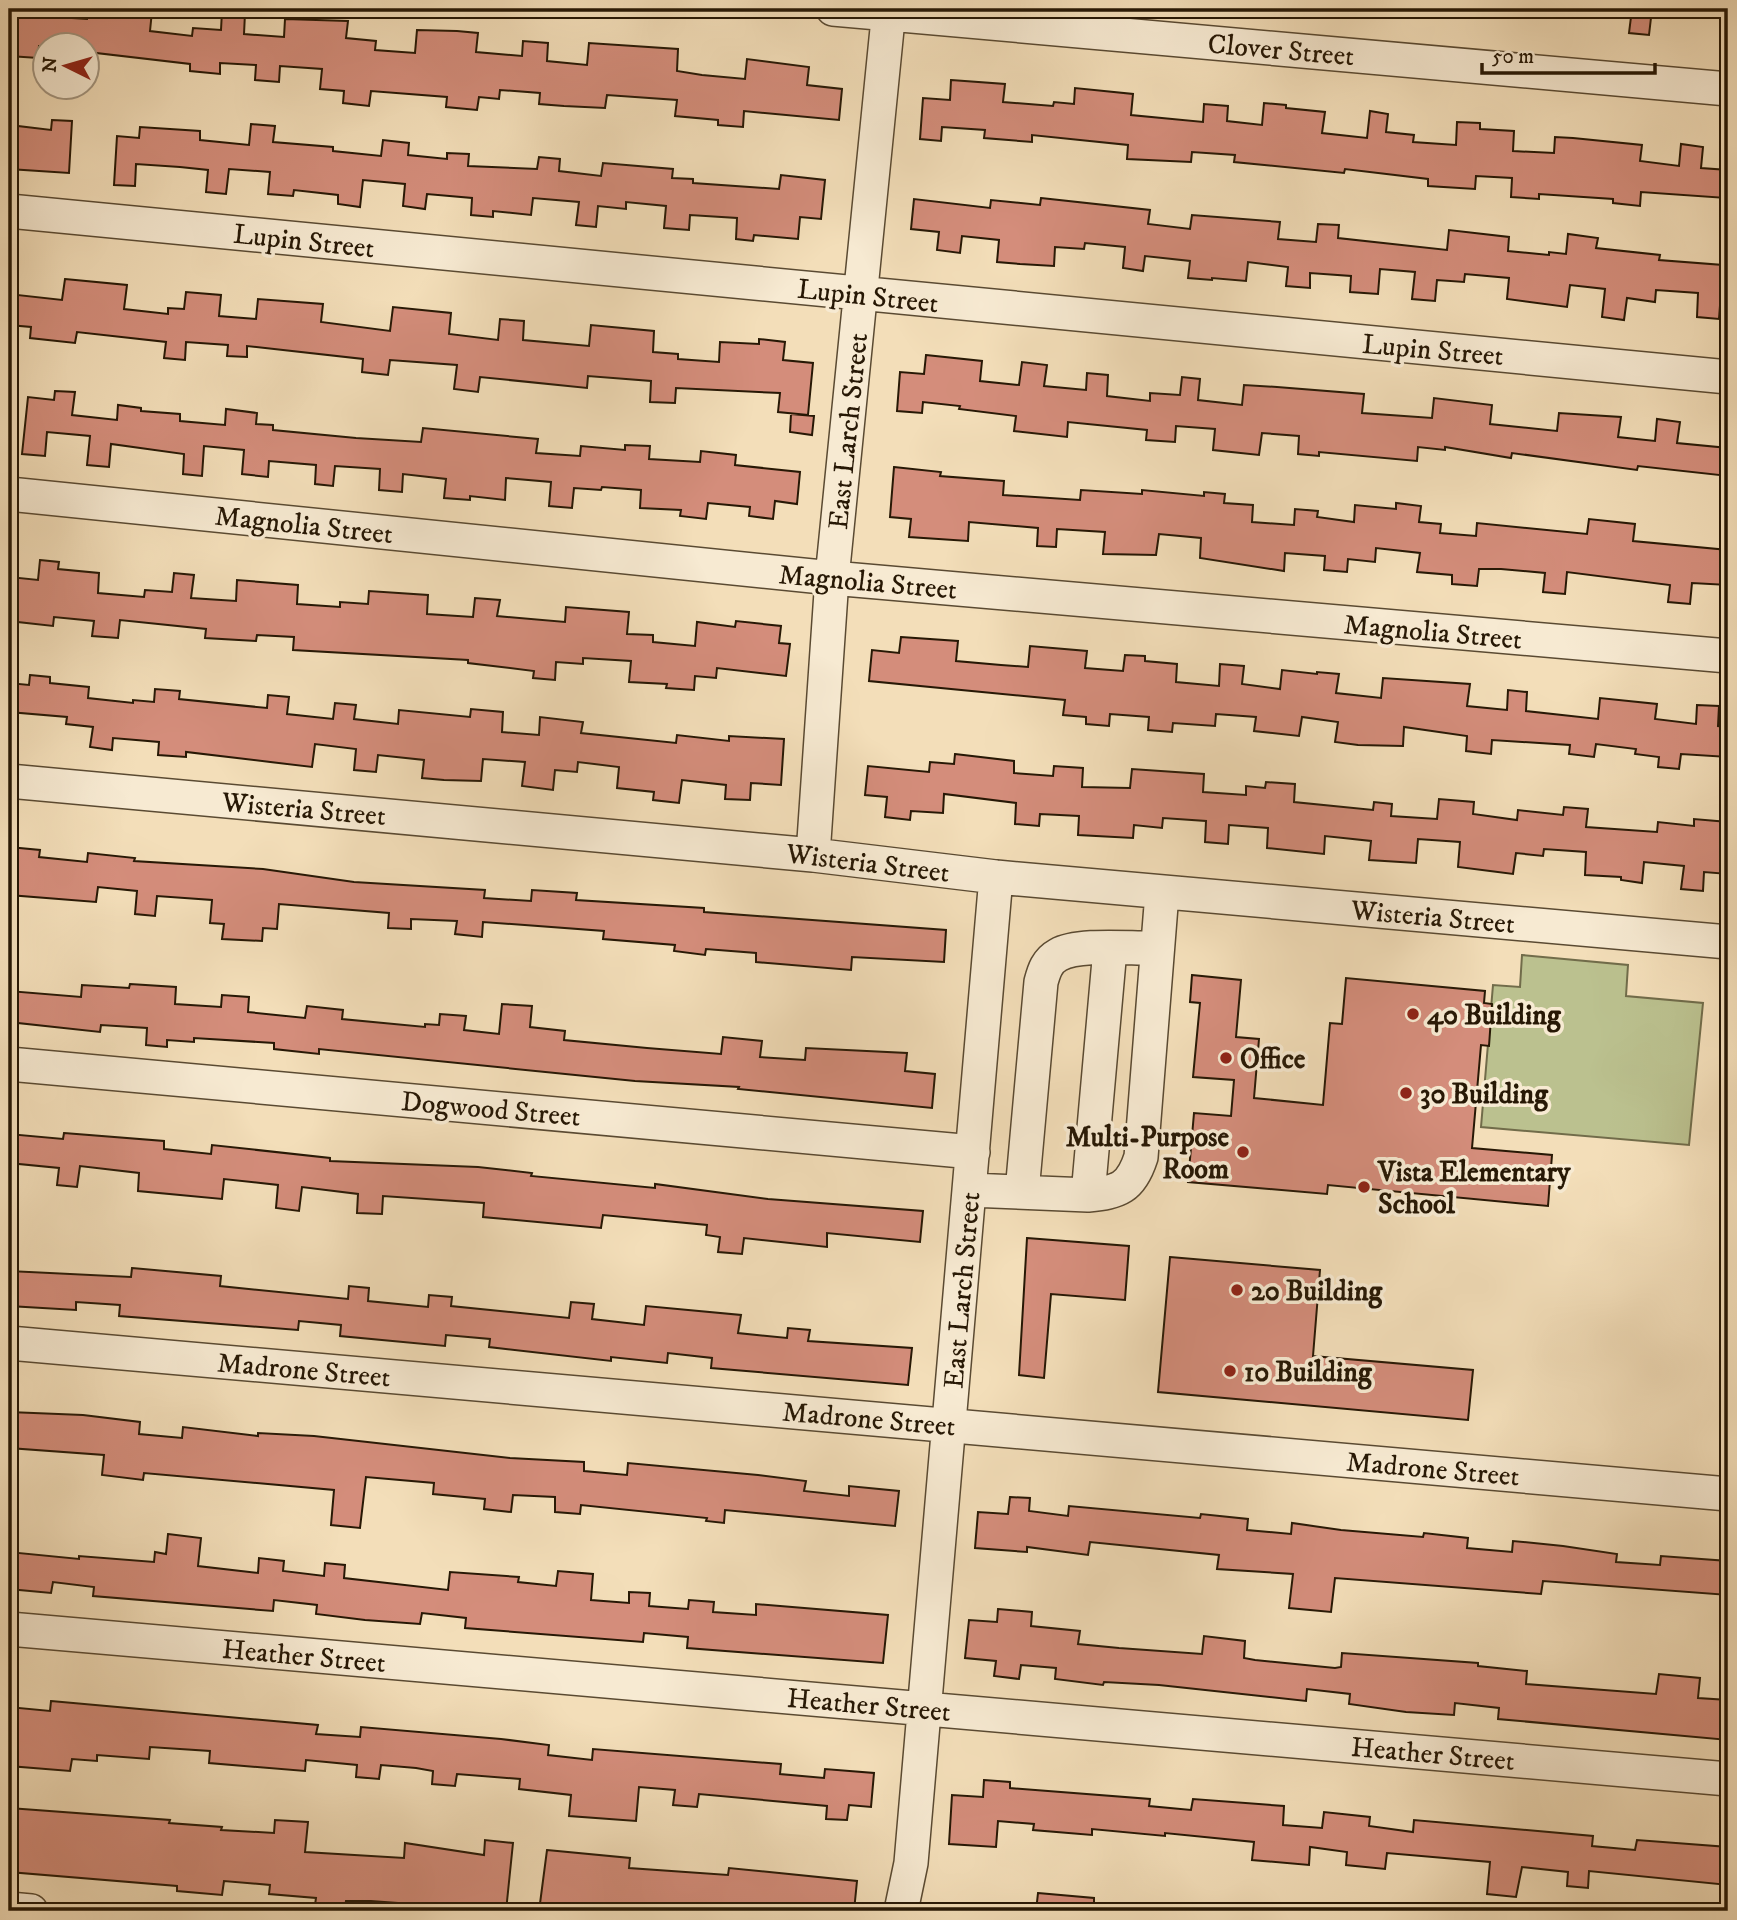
<svg xmlns="http://www.w3.org/2000/svg" width="1737" height="1920" font-family="'IM FELL DW Pica',serif">
<style>
.green{fill:#bbc18f;stroke:#716c4a;stroke-width:2}
.building{fill:#d48d7b;stroke:#271805;stroke-width:2}
.lines{fill:none;stroke-linecap:round;stroke-linejoin:round}
.minor-casing{stroke:#5a4a32;stroke-width:36}
.minor{stroke:#f7ead2;stroke-width:33}
.poi-dot{fill:#8f2418;stroke:#f7ead2;stroke-width:2.5}
.labels{text-anchor:middle;stroke-width:7;stroke-linejoin:round;paint-order:stroke}
.street-label{font-size:28px;fill:#271805;stroke:#f7ead2}
.poi-label{font-size:28px;font-weight:bold;fill:#271805;stroke:#f7ead2;text-anchor:start}
</style>
<rect width="100%" height="100%" fill="#f3deb9"/>
<filter id="stains"><feTurbulence type="fractalNoise" baseFrequency=".00286" numOctaves="4"/><feColorMatrix values="0 0 0 0 .2 0 0 0 0 .09 0 0 0 0 .02 0 0 0 .5 -.17"/></filter>
<radialGradient id="worn" r=".72"><stop offset=".6" stop-color="#630" stop-opacity="0"/><stop offset="1" stop-color="#630" stop-opacity=".3"/></radialGradient>
<path class="green" d="M1522 955 1628 965 1626 996 1703 1003 1689 1145 1481 1127 1493 985 1520 987Z"/>
<path class="building" d="M16 9H41V16L87 19 88 9 152 11 150 31 192 36 193 28 221 30 222 11 245 13 244 34 284 37 285 19 348 21 346 38 376 41 375 50 415 53 417 30 457 31 478 33 476 52 522 56 523 41 548 43 547 61 587 65 589 43 678 49 677 71 702 75 745 79 747 59 809 67 807 85 842 89 839 120 744 111 743 127 718 125V120L675 116 677 100 607 95 605 108 564 106 539 104 540 93 500 90 499 99 479 97 477 110 446 107 447 97 371 91 369 106 343 103 344 91 320 89 322 69 280 66 279 82 255 80 256 65 220 63V74L190 71V64L88 52V46H39L38 58 9 56V19L15 20Z
M1632 9H1652L1649 35 1629 33Z
M951 80 1005 84 1003 102 1053 106 1054 102 1074 104 1075 88 1133 94 1131 115 1203 122 1204 104 1228 106 1227 121 1262 125 1264 103 1286 105V108L1325 112 1322 133 1367 138 1370 111 1388 114 1386 132 1414 135 1413 142 1456 145 1457 122 1480 123V129L1514 131 1513 151 1554 153 1555 137 1573 138 1642 145 1640 161 1679 166 1681 144 1703 147 1701 168 1728 170 1726 198 1641 192 1640 206 1613 203V199L1539 194V199L1511 197 1512 178 1476 176 1475 189 1428 186V179L1345 169 1344 173 1234 162 1235 155 1192 152 1191 162 1127 159 1128 145 1032 135V142L984 138 985 130 942 127 941 141 920 139 923 98 950 100Z
M52 120 72 121 69 173 9 169V125L51 130Z
M251 124 275 126 273 142 333 147V151L381 156 383 140 409 143 408 155 447 159V153L469 154 468 166 537 169 539 157 560 159 559 171 601 176 603 163 673 169 672 178 693 179V183L779 189 781 175 825 180 821 219 800 217 798 239 754 235 753 241 736 239 737 218 690 215 689 230 664 228 666 206 626 202V209L598 206 596 227 576 225 579 202 533 198 531 215 493 211V217L471 215 472 198 427 194 425 209 403 206 405 184 363 180 360 207 338 204V195L294 190 293 196 268 194 270 172 229 169 226 194 206 192 208 170 180 167 136 164 135 186 114 185 117 136 139 138 140 127 200 131V140L249 145Z
M1041 198 1150 210 1148 224 1190 229 1192 215 1280 222 1278 239 1316 242 1318 224 1339 225 1338 238 1447 250 1449 230 1509 237 1508 251 1549 255V252L1566 254 1568 234 1598 238 1596 248 1660 255 1659 260 1723 265 1719 319 1697 317 1698 293 1656 290 1655 302 1627 298 1624 320 1602 317 1605 289 1570 285 1567 307 1507 299 1509 278 1465 274 1464 282 1437 280 1435 301 1412 299 1415 272 1380 269 1378 294 1350 292 1351 276 1310 273V288L1286 286 1288 267 1248 262 1246 281 1212 278V280L1188 278 1190 261 1145 256 1143 271 1123 268 1125 247 1085 243 1084 249 1055 247 1054 266 1020 264 997 262 999 240 962 236 960 253 937 250 939 232 911 229 914 199 990 208 991 200 1040 205Z
M65 279 127 285 124 309 168 314V308L184 309 186 292 221 295 219 316 256 319 258 299 323 304 321 322 390 331 393 307 451 313 449 334 498 340 500 319 524 321 523 340 589 346 591 325 654 331 653 352 678 354V359L719 362 720 342 759 344V339L785 342 783 360 813 363 808 415 778 412 780 393 676 388 675 403 650 402 651 381 588 376 587 388 480 377 478 392 454 389 457 365 390 360 388 375 362 372 363 359 247 346V357L227 356 228 345 186 342 185 360 164 358 166 342 77 332 75 343 30 338 31 327 9 325V294L62 300Z
M926 355 982 361 980 381 1019 385 1022 362 1047 365 1044 386 1086 390 1087 373 1108 375 1107 396 1150 401V393L1180 395 1182 377 1200 379 1198 400 1242 405 1244 385 1277 387 1364 394 1362 413 1432 418 1434 398 1492 405 1490 424 1557 431 1559 413 1621 417 1618 437 1655 441 1657 419 1680 422 1677 443 1728 448V476L1638 466 1637 470 1512 453 1511 458 1445 447V450L1418 447 1417 461 1319 452V456L1298 454 1299 436 1262 433 1259 455 1213 450 1215 429 1176 426 1175 442 1146 440 1147 430 1068 422 1067 437 1014 431 1016 416 959 409 960 406 923 402 922 413 897 411 900 372 924 374Z
M55 391 75 392 72 415 117 420 118 405 141 408V411L180 414V421L225 425 226 409 257 413 256 424 273 425V430L356 438 421 442 423 428 538 439 536 453 580 456 581 446 625 450V445L650 446 649 459 700 462 701 451 736 455 735 465 800 472 797 504 775 501 773 519 749 516 750 507 708 503 706 519 680 516 681 510 640 508 641 490 602 487 601 490 574 488 572 508 549 506 551 482 506 478 505 500 470 496V500L444 498 446 479 403 474 402 492 379 490 380 469 335 466 333 486 315 484 316 465 269 461 268 477 242 474 244 450 204 446 202 476 183 474 184 454 111 444 109 467 87 465 90 436 47 432 45 456 22 454 28 397 54 400Z
M791 414 814 416 812 435 790 432Z
M894 467 941 472 940 476 1004 481 1003 495 1080 500 1081 490 1142 494V490L1204 496V492L1225 494 1224 503 1253 505 1252 522 1294 525 1295 509 1318 511 1317 517 1354 522 1355 505 1396 509V503L1421 506 1419 522 1441 524 1440 533 1476 536 1477 523 1587 534 1589 519 1635 524 1633 541 1728 550V585L1692 583 1690 604 1668 602 1670 585 1567 572 1565 594 1543 592 1545 573 1501 569H1479L1477 586 1452 584V575L1417 572 1420 553 1376 548 1375 562 1348 559 1347 572 1324 570 1325 556 1285 553 1284 571 1200 558 1201 538 1159 534 1156 555 1103 554 1105 532 1057 529 1056 547 1037 546 1038 528 969 522 968 541 909 537 911 519 890 517Z
M40 560 59 562 58 569 99 573 98 593 144 597 145 590 172 592 174 573 194 575 191 598 236 601 237 580 298 585 297 604 340 607V602L368 604 369 591 428 595 427 614 473 617 475 598 500 600 497 616 565 622 566 607 629 612 627 634 653 635V642L695 646 697 622 735 627 736 621 781 626 779 643 790 644 786 676 717 668 716 678 695 676 694 690 666 688 667 684 629 682 631 661 583 658V664L556 662 555 680 533 678 534 671 468 663V660L293 650 294 637 257 635 256 641 205 638 206 629 120 620 118 638 92 636 94 621 54 617 53 626 9 621 10 577 38 580Z
M901 637 958 641 956 661 1001 665 1028 667 1030 646 1087 651 1085 668 1123 671 1125 655 1145 656V661L1177 664 1176 682 1219 686 1220 664 1244 666 1242 684 1280 689 1282 670 1317 674V672L1339 674 1336 693 1381 698 1383 678 1470 684 1467 706 1507 710 1508 690 1527 692 1526 711 1598 719 1600 698 1657 704 1655 719 1696 724 1697 705 1719 706 1718 726 1728 727V757L1681 754 1679 769 1658 767 1659 757 1635 754 1636 749 1596 744 1594 757 1569 754 1570 745 1492 740 1491 754 1466 751 1467 736 1404 727 1403 746 1358 745 1335 742 1338 722 1302 717 1299 736 1254 731 1256 717 1216 714 1215 726 1173 723 1172 732 1148 730 1149 717 1110 714 1109 726 1086 724V717L1063 715 1065 700 869 681 872 650 899 653Z
M30 675 50 677V683L89 687 88 698 133 703V700L154 702 155 689 180 691 179 699 267 708 268 695 289 697 287 714 333 719 335 703 356 705 354 719 398 724 399 710 470 717 471 709 503 712 502 732 539 735 540 717 583 722 581 733 676 743 677 735 729 741V736L784 739 781 785 751 783 750 800 725 799 726 785 682 780 679 803 653 800 654 792 617 788 619 767 578 762 577 772 555 770 553 790 522 786 525 762 483 759 481 781 444 780 422 778 424 760 378 755 376 772 354 770 356 749 315 744 312 767 186 752V757L158 755 159 742 113 738 112 750 90 747 93 727 66 724 67 717 9 712V683L29 685Z
M955 754 1014 761V773L1053 776 1054 766 1083 768 1082 787 1130 788 1132 769 1204 774 1203 792 1246 795V786L1265 788 1266 782 1295 784 1294 802 1373 810 1374 802 1392 804 1391 816 1437 819 1439 799 1474 802 1473 814 1517 820 1518 810 1563 815 1564 807 1588 809 1586 827 1657 832 1658 822 1694 826V819L1728 822V874L1704 872 1703 891 1681 889 1684 866 1644 862 1642 883 1621 880V877L1585 875 1586 852 1544 849 1543 856 1516 853 1513 874 1490 871 1458 867 1460 842 1418 839 1416 863 1369 860 1371 841 1325 836 1324 854 1267 848 1268 828 1229 825 1228 844 1205 842 1206 821 1163 818 1162 828 1134 825 1133 838 1078 835 1079 816 1040 814 1039 826 1015 824 1016 803 944 794 943 813 911 811 910 820 885 817 887 797 865 795 868 766 929 772 930 762 954 764Z
M9 847 40 850 39 857 87 862 88 853 135 858 134 861 263 869 354 882 485 890 484 898 531 901 532 890 577 893 576 900 704 908V912L946 930 944 962 852 957 851 970 756 962V953L706 949 705 955 674 951 675 945 603 939 604 931 483 922 482 937 455 934 457 921 411 919V929L388 928 389 913 279 904 277 929 263 928 262 941 222 939 224 924 210 923 212 900 157 896 155 916 135 914 137 891 98 887 96 902 9 895Z
M1192 975 1241 980 1236 1037 1259 1039 1254 1098 1323 1105 1330 1023 1342 1024 1346 978 1485 991 1484 1003 1492 1004 1489 1046 1481 1045 1472 1148 1552 1155 1548 1206 1328 1185 1327 1194 1188 1182 1194 1113 1231 1116 1234 1080 1193 1077 1200 1003 1190 1002Z
M130 984 176 987 175 1004 221 1007 222 995 249 997 248 1012 305 1018 307 1006 343 1010 342 1019 425 1027V1024L439 1025 440 1014 466 1016 464 1030 499 1034 502 1004 532 1006 530 1027 565 1031 564 1040 647 1048 721 1054 723 1037 762 1041 760 1057 805 1060 806 1048 907 1053 905 1071 935 1074 932 1108 738 1089 739 1087 635 1081 319 1049V1054L274 1049V1043L194 1038V1042L167 1040V1047L146 1045 147 1028 101 1025 100 1032 9 1022V991L81 997 82 985 129 988Z
M64 1133 164 1141V1149L211 1154 212 1145 330 1158V1161L478 1167 532 1173 531 1176 655 1188V1184L768 1199 923 1211 920 1242 827 1233V1247L744 1238 742 1254 718 1252 720 1237 706 1235 707 1225 603 1215 601 1228 483 1217 484 1203 383 1196 382 1214 357 1213 358 1194 302 1187 299 1211 276 1208 278 1185 224 1179 222 1199 138 1191 139 1173 80 1166 77 1187 57 1185 59 1168 9 1163V1134L63 1139Z
M1027 1238 1129 1246 1125 1300 1051 1294 1044 1378 1019 1375Z
M1170 1257 1320 1270 1313 1356 1473 1370 1468 1420 1158 1392Z
M132 1268 221 1276 220 1286 348 1299 349 1286 369 1288 368 1301 428 1307 429 1295 452 1297 451 1306 569 1318 571 1302 594 1304 592 1319 644 1325 646 1306 741 1315 738 1333 787 1338 788 1328 810 1330 808 1341 912 1348 908 1385 711 1368 712 1358 668 1353 667 1363 611 1357V1361L489 1347 490 1339 446 1335 445 1346 340 1336 341 1325 299 1321 298 1330 119 1316 120 1305 76 1302V1310L9 1306V1271L131 1277Z
M9 1412 83 1415 140 1422 139 1434 182 1438 183 1427 258 1436V1433L314 1436 510 1458 584 1462V1471L627 1475 628 1463 758 1475 806 1481 804 1491 849 1496V1486L899 1491 895 1526 725 1510 724 1523 706 1521 707 1518 581 1505 580 1514 555 1512V1497L513 1495 511 1512 484 1509 485 1499 433 1494 434 1483 366 1477 360 1528 331 1525 334 1490 144 1473 143 1480 102 1475 104 1455 9 1448Z
M1010 1497 1030 1498 1029 1511 1068 1516 1069 1506 1200 1518 1201 1514 1248 1519 1247 1530 1291 1534 1292 1523 1341 1530 1423 1537 1424 1533 1468 1538 1467 1548 1512 1552 1513 1541 1563 1546 1617 1554 1616 1562 1660 1565 1661 1556 1728 1561V1595L1543 1581 1541 1594 1335 1578 1331 1612 1289 1608 1293 1574 1217 1569 1219 1555 1090 1542 1088 1555 1027 1547V1552L975 1548 978 1512 1008 1514Z
M168 1534 201 1538 198 1566 258 1573 259 1558 284 1561 283 1571 324 1576 325 1563 345 1565 344 1578 448 1590 450 1572 519 1577 518 1582 556 1586 558 1571 593 1574 591 1600 629 1603V1592L650 1593 649 1606 688 1609 689 1600 714 1602 713 1612 756 1615V1604L888 1615 883 1663 687 1648 688 1637 644 1633 643 1642 465 1628 466 1618 422 1613 420 1624 365 1620 316 1614 317 1605 274 1600 273 1611 93 1596 94 1587 53 1582 51 1593 9 1589V1552L79 1559V1556L154 1562 155 1552 166 1554Z
M998 1609 1032 1612 1031 1626 1080 1631 1078 1644 1119 1648 1202 1654 1204 1636 1245 1641 1244 1658 1255 1660 1335 1668 1341 1667 1342 1653 1478 1663V1666L1527 1671 1526 1684 1656 1694 1659 1674 1700 1678 1698 1698 1728 1700V1740L1498 1719 1499 1708 1455 1703 1454 1715 1406 1712 1349 1704 1350 1694 1307 1689 1306 1701 1159 1685 1104 1682 1103 1685 1055 1679 1056 1668 1021 1665 1019 1679 994 1676 996 1661 965 1658 969 1620 997 1622Z
M51 1701 318 1725 316 1734 360 1737 361 1727 501 1739 549 1745 548 1755 592 1760 593 1749 781 1764 780 1774 824 1778 825 1769 874 1773 871 1807 849 1805 847 1820 826 1819 827 1806 699 1794 697 1807 673 1805 675 1790 639 1787 636 1821 569 1816 571 1795 519 1789 520 1779 457 1774 455 1786 432 1784 433 1771 416 1768 381 1765 379 1779 356 1777 357 1765 306 1760 305 1771 209 1763 210 1751 150 1747 149 1759 97 1755V1761L72 1759 70 1771 9 1766V1707L50 1711Z
M984 1780 1010 1782V1788L1150 1799 1149 1806 1191 1810 1193 1799 1284 1806 1283 1825 1322 1828 1324 1812 1370 1817 1369 1826 1413 1832 1414 1820 1593 1836 1592 1846 1635 1850 1637 1840 1728 1847V1885L1589 1871 1588 1888 1567 1886 1568 1872 1522 1867 1516 1897 1487 1894 1490 1862 1387 1853 1385 1869 1346 1865 1347 1852 1310 1847 1309 1865 1252 1860 1254 1842 1165 1833V1836L1092 1829V1835L1033 1830 1034 1824 998 1821 996 1847 949 1844 952 1795 983 1797Z
M9 1808 170 1820 169 1823 222 1827 221 1830 274 1833 275 1820 308 1822 305 1852 404 1858 405 1843 484 1855 485 1840 513 1843 506 1911 371 1901H346L345 1907 315 1905 316 1898 269 1894 270 1885 224 1881 222 1895 177 1891V1886L9 1872Z
M547 1850 630 1858 629 1868 728 1875 729 1868 857 1881 854 1911H539Z
M1038 1893 1094 1898V1911H1036Z"/>
<g class="lines">
<defs>
<path id="minor" d="M833 9 1728 89
M9 211 1728 377
M9 494 832 578 1728 656
M9 781 813 855 996 877 1728 942
M813 855 832 578 889 9
M9 1064 973 1152
M970 1190 1088 1195C1119 1192 1131 1188 1141 1157L1162 893
M1022 1192 1041 982C1044 971 1047 961 1058 955 1079 943 1132 949 1157 948
M1088 1195 1110 949
M9 1343 1728 1494
M9 1629 1728 1779
M9 1909 31 1911
M901 1911 911 1863 996 877"/>
</defs>
<use href="#minor" class="minor-casing"/>
<use href="#minor" class="minor"/>
</g>
<g class="poi-dot">
<circle cx="1413" cy="1014" r="7"/>
<circle cx="1226" cy="1058" r="7"/>
<circle cx="1406" cy="1093" r="7"/>
<circle cx="1243" cy="1152" r="7"/>
<circle cx="1364" cy="1187" r="7"/>
<circle cx="1237" cy="1290" r="7"/>
<circle cx="1230" cy="1371" r="7"/>
</g>
<g class="labels">
<g class="street-label">
<text transform="translate(1281 49) rotate(5)" y="10">Clover Street</text>
<text transform="translate(304 240) rotate(6)" y="10">Lupin Street</text>
<text transform="translate(868 295) rotate(6)" y="10">Lupin Street</text>
<text transform="translate(1433 349) rotate(5)" y="10">Lupin Street</text>
<text transform="translate(847 431) rotate(-84)" y="10">East Larch Street</text>
<text transform="translate(304 524) rotate(6)" y="10">Magnolia Street</text>
<text transform="translate(868 581) rotate(5)" y="10">Magnolia Street</text>
<text transform="translate(1433 631) rotate(5)" y="10">Magnolia Street</text>
<text transform="translate(304 808) rotate(5)" y="10">Wisteria Street</text>
<text transform="translate(868 862) rotate(7)" y="10">Wisteria Street</text>
<text transform="translate(1433 916) rotate(5)" y="10">Wisteria Street</text>
<text transform="translate(491 1108) rotate(5)" y="10">Dogwood Street</text>
<text transform="translate(961 1290) rotate(-85)" y="10">East Larch Street</text>
<text transform="translate(304 1369) rotate(5)" y="10">Madrone Street</text>
<text transform="translate(869 1418) rotate(5)" y="10">Madrone Street</text>
<text transform="translate(1433 1468) rotate(5)" y="10">Madrone Street</text>
<text transform="translate(304 1655) rotate(5)" y="10">Heather Street</text>
<text transform="translate(869 1704) rotate(5)" y="10">Heather Street</text>
<text transform="translate(1433 1753) rotate(5)" y="10">Heather Street</text>
</g>
<g class="poi-label">
<text x="1427" y="1024">40 Building</text>
<text x="1240" y="1068">Office</text>
<text x="1420" y="1103">30 Building</text>
<text x="1229" y="1146" text-anchor="end">Multi-Purpose<tspan x="1229" dy="32">Room</tspan></text>
<text x="1378" y="1181">Vista Elementary<tspan x="1378" dy="32">School</tspan></text>
<text x="1251" y="1300">20 Building</text>
<text x="1244" y="1381">10 Building</text>
</g>
</g>
<rect width="1737" height="1920" fill="none" stroke="#f3deb9" stroke-width="35"/>
<rect x="10" y="10" width="1716" height="1899" fill="none" stroke="#271805" stroke-width="3.5"/>
<rect x="18" y="18" width="1702" height="1885" fill="none" stroke="#271805" stroke-width="2"/>
<g transform="translate(66 66) rotate(275)"><circle r="33" fill="#f7ead2" stroke="#a49680" stroke-width="2"/>
<path d="M0-5L12 26L0 18L-12 26Z" fill="#8f2418"/>
<text y="-10" font-size="19" font-weight="bold" text-anchor="middle" fill="#271805">N</text>
</g>
<path d="M1482 63v10h173v-10" fill="none" stroke="#271805" stroke-width="3.5"/>
<text x="1492" y="63" font-size="21" fill="#271805" stroke="#f7ead2" stroke-width="5" paint-order="stroke">50 m</text>
<rect width="100%" height="100%" filter="url(#stains)"/>
<rect width="100%" height="100%" fill="url(#worn)"/>
</svg>
